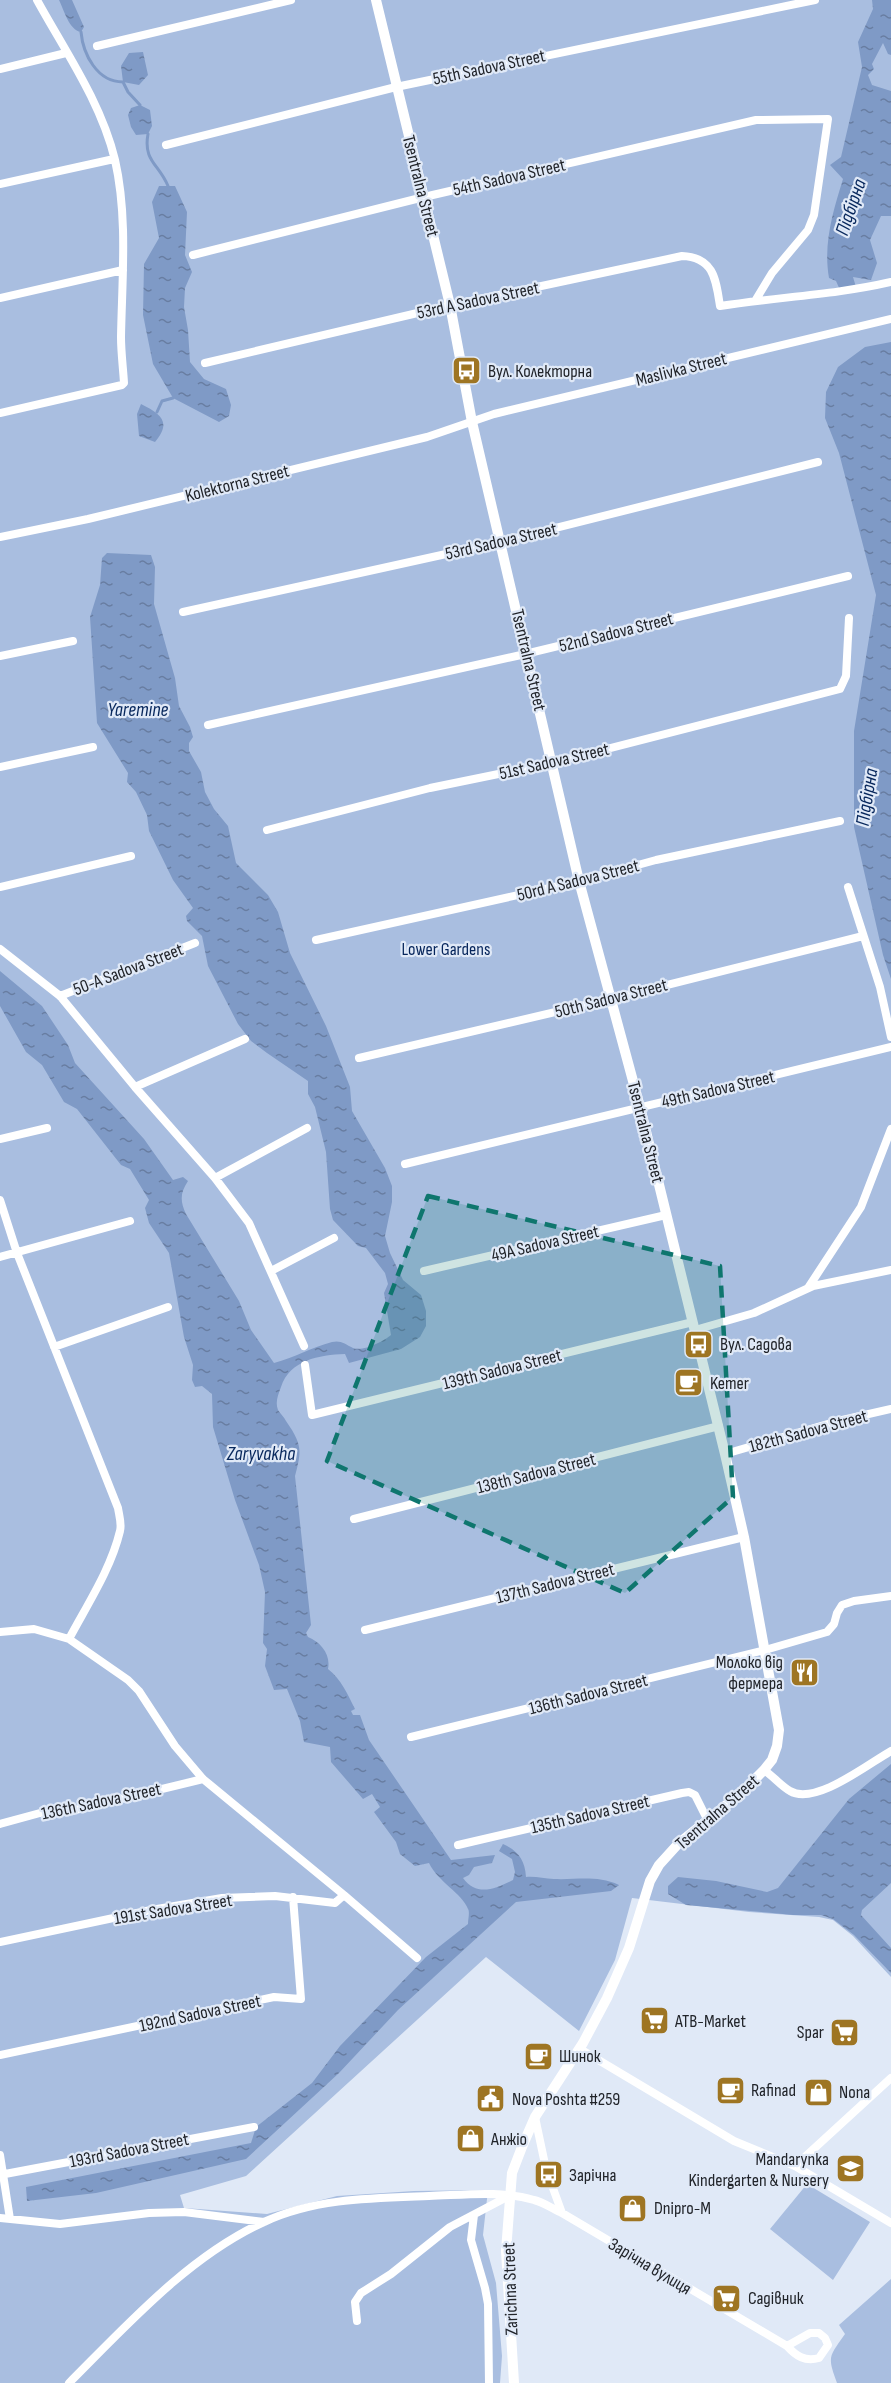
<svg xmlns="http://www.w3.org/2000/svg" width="891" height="2383" font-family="'Sofia Sans Condensed',sans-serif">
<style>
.green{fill:#a9bee0}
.water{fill:url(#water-ripples)}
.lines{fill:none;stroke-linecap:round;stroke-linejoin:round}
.stream{stroke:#7f9ac6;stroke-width:3}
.minor{stroke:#fff;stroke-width:8}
.tertiary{stroke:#fff;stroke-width:10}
.marked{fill:#0f766e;fill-opacity:0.2;stroke:#0f766e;stroke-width:4.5;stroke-dasharray:12 8;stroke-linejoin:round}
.labels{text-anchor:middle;stroke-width:4.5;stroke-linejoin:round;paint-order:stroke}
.street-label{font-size:18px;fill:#21242a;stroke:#e0e9f7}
.poi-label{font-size:18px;fill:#21242a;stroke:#e0e9f7;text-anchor:start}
.park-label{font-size:18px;fill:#06255b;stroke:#e0e9f7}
.water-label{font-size:20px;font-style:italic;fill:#07275c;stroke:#e0e9f7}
</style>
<defs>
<pattern id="water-ripples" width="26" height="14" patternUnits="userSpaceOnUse" patternTransform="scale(1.5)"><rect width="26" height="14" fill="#7f9ac6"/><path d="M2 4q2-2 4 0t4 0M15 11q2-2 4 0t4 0" fill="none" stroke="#687da1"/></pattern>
</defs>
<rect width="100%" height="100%" fill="#e0e9f7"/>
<path class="green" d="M0 0H891V1977L853 1936 833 1920 819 1917 749 1912 632 1898 615 1960 579 2031 486 1957 246 2176 180 2195 184 2208 267 2214 337 2196 414 2191 488 2190 483 2235 496 2283 502 2356 500 2383H0Z
M807 2184 870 2222 833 2280 770 2229Z
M891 2279V2383H837C827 2356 829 2357 845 2334L839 2325Z"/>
<path class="water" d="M59 0H72L84 27 81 32C69 30 64 10 59 0Z
M872 0H891V55L888 54 883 43 872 64 874 69 868 75 872 85 891 91V216H881L870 240 877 263 871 280 853 277 856 287 840 290 836 281 829 278C823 244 833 211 843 179L830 165 841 157 862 67 858 42 873 9Z
M143 52 148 75 139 85 123 82 121 66 129 53Z
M140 105 150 110 152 126 148 134 136 135 131 127 128 115 131 108Z
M159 186H175L187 212 185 255 192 272 185 288 184 307 188 330 190 362 204 379 226 389 231 405 229 416 219 422 173 398 153 364 143 315 144 264 159 238 152 202Z
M891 342V979L883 955 854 827V731L876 595 839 453 825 418 826 392 838 367 865 347Z
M141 404C161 414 172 422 155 442L139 436 137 414Z
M107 553 151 555 155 567 154 604 175 678 179 706 190 727 193 737 189 743V751L201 772 205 792 214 809 228 826 236 863 268 895 278 912 290 953 326 1026 350 1087 352 1111 385 1168 392 1186V1202L385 1236 390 1253 403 1280 421 1295 426 1311V1326L420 1337 401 1349 349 1363 345 1354C319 1355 290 1360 281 1387 278 1395 275 1402 278 1410 280 1413 284 1417 286 1421 302 1444 302 1450 295 1476L311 1625 306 1633 308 1637C321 1642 331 1655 328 1669 341 1679 348 1695 355 1709L351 1711 353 1715H360L369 1740 451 1860 495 1855 492 1863 474 1867 469 1875 463 1878C477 1897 495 1889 513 1880L515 1872 512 1859 499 1851 503 1844C518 1851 525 1860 526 1877 536 1876 544 1879 554 1879 577 1880 597 1875 619 1885L611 1891 516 1902 398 2010 339 2073 246 2159 96 2193 27 2201 26 2187 251 2143 256 2127 312 2083 340 2046 426 1957 468 1924C468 1919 470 1912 468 1909 462 1893 438 1882 429 1863L415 1866 400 1854 396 1842 374 1812 380 1807 372 1794 363 1799 331 1762 330 1747 304 1742 300 1721 287 1689 274 1690 265 1666 267 1649 263 1643 265 1592 259 1565 235 1500 213 1427 212 1394 202 1386 195 1387 192 1380 193 1365 184 1337 169 1253 149 1223 145 1208 149 1200 130 1169 121 1165 77 1109 64 1102 42 1065 26 1052 0 1006V971L42 1006 68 1045 75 1063 144 1139 173 1180 183 1177 188 1181C180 1193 180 1201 186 1214L239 1301 251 1330 274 1363C294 1358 312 1347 332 1342 341 1340 345 1344 353 1348 363 1352 384 1341 391 1335L384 1293 388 1284 385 1273 366 1248 358 1246 333 1220 330 1209 326 1152 315 1107 308 1094V1081L267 1053 251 1041 238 1024 208 966 202 936 187 921 186 916 193 908 173 880 149 831 147 815 136 792 127 782 128 773 97 723 90 617 100 585 102 558Z
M891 1764V1883L862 1910 861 1915 891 1948V1973L854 1935 833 1919 821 1915H793L686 1905 668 1894V1886L678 1877 716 1881 767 1892 778 1888 849 1799Z"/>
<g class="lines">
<path class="stream" d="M81 32C83 54 97 82 123 82L128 92 140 105
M148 134C143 161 159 164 168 186
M157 412 162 401 173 398"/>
<path class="minor" d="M97 46 291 0
M0 69 66 53
M166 145 396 87 815 0
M0 184 114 159
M193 255 424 197 756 120 828 119 814 215 808 230 772 273 755 301
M0 298 123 270
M205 363 443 307 682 256C714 257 716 280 720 306 777 297 835 295 891 282
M0 413 122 385 124 383C123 367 121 352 121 337 122 279 128 217 115 160 101 102 65 51 37 0
M0 537 88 519 427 437 494 414 891 319
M183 612 496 543 818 462
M0 656 73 641
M208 725 521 655 848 576
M0 767 93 747
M267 830 430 788 552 763 840 689 846 676 849 618
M0 887 131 856
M848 887 880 987 891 1037
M316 940 572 883 656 860 840 821
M0 949 60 996 135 1087 215 1178 249 1223 304 1346
M60 996 195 943
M359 1058 611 999 863 936
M135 1087 245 1039
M0 1139 47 1128
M405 1164 891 1047
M215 1178 307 1128
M0 1200 17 1253 118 1508C119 1515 122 1524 120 1531 111 1569 87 1605 69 1639
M0 1257 130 1221
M271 1271 334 1238
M424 1271 666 1215
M808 1288 861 1207 891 1129
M695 1330 754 1313 813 1286 891 1270
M54 1347 168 1307
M305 1365 312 1415 693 1322
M725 1454 838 1421 891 1409
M354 1519 719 1426
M365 1630 744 1537
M0 1632 34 1629 69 1639 128 1680 139 1691 175 1746 203 1779 344 1895 417 1958
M411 1737 765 1650 827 1632 834 1624 837 1613 842 1605 854 1601 891 1596
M764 1770C773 1776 781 1786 790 1791 815 1806 868 1764 891 1751
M0 1824 40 1813 71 1811 203 1779
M458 1845 682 1793 689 1792 695 1795 707 1819
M0 1942 151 1910 222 1898 275 1896 335 1903 344 1895
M580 2049 734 2141 795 2166 891 2223
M0 2055 274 1997 301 1999 293 1897
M535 2117 546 2169 562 2213
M0 2155 10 2219
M795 2166 891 2078
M5 2174 254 2127
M474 2215 471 2240 485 2288 488 2304 489 2383
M0 2218 60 2224 149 2213 184 2212 264 2222
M357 2321 355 2302 361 2293 391 2274 450 2227 507 2197
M810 2333H819L825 2338 828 2345 819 2358C805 2362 796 2356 787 2346Z
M69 2383C127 2325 189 2256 264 2222 315 2198 374 2198 429 2196 463 2195 501 2190 534 2200 543 2202 553 2209 562 2213L787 2346"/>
<path class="tertiary" d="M376 0 450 305 472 422 579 881 640 1107 725 1454 744 1537 779 1730 777 1746 772 1760 764 1770 740 1794 678 1844 659 1865 650 1881 629 1948 607 1998 583 2043 535 2117 522 2147 512 2173 506 2251 514 2383"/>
</g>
<path class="marked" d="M428 1196 720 1266 733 1497 625 1593 327 1461Z"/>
<defs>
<symbol id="bus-square" viewBox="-11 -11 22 22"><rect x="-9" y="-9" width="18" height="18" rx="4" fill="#9e7523" stroke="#e0e9f7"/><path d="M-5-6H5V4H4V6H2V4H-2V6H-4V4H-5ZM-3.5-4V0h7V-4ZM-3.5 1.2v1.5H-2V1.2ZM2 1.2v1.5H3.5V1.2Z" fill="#fff"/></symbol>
<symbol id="cafe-square" viewBox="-11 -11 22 22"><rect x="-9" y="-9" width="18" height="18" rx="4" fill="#9e7523" stroke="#e0e9f7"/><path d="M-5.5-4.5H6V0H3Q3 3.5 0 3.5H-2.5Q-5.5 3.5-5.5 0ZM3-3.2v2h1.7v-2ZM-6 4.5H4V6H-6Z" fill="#fff"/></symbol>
<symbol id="restaurant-square" viewBox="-11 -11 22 22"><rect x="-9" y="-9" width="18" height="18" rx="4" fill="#9e7523" stroke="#e0e9f7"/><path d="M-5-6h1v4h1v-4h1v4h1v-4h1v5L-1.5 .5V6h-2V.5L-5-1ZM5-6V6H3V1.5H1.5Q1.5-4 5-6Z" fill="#fff"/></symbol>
<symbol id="supermarket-square" viewBox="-11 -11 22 22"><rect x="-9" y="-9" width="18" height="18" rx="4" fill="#9e7523" stroke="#e0e9f7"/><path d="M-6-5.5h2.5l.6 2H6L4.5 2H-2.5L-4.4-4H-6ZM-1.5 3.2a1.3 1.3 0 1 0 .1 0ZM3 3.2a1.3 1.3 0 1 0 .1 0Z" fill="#fff"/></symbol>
<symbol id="shop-square" viewBox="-11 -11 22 22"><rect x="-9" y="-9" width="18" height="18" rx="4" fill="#9e7523" stroke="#e0e9f7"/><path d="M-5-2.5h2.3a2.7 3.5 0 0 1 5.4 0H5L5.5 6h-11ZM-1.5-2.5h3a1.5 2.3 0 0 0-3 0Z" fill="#fff"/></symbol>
<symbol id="civic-square" viewBox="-11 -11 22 22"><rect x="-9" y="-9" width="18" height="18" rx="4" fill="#9e7523" stroke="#e0e9f7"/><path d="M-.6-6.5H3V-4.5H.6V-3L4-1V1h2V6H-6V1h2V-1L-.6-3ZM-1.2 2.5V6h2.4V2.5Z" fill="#fff"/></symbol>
<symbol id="school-square" viewBox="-11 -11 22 22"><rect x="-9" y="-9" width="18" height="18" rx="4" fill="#9e7523" stroke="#e0e9f7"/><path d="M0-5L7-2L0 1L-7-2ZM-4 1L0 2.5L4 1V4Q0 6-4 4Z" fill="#fff"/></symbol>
</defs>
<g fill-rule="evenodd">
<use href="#bus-square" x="450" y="354" width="33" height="33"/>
<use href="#bus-square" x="682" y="1328" width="33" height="33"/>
<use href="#cafe-square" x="672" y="1366" width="33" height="33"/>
<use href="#restaurant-square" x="788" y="1656" width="33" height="33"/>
<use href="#supermarket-square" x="638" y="2004" width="33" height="33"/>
<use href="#supermarket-square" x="828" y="2016" width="33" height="33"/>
<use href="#cafe-square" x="522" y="2040" width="33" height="33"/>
<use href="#cafe-square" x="714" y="2074" width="33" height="33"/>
<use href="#shop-square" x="802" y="2076" width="33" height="33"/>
<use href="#civic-square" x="474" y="2082" width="33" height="33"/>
<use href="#shop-square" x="454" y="2122" width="33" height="33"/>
<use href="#school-square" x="834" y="2152" width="33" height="33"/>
<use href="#bus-square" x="532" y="2158" width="33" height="33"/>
<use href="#shop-square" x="616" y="2192" width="33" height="33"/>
<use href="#supermarket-square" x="710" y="2282" width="33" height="33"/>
</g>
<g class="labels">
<g class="street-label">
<text transform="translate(489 67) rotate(-12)" y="6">55th Sadova Street</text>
<text transform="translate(509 177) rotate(-13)" y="6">54th Sadova Street</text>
<text transform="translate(421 186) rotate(76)" y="6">Tsentralna Street</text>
<text transform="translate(478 300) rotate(-12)" y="6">53rd A Sadova Street</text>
<text transform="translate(681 369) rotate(-14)" y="6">Maslivka Street</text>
<text transform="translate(237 483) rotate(-14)" y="6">Kolektorna Street</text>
<text transform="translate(501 541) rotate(-13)" y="6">53rd Sadova Street</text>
<text transform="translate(616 632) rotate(-14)" y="6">52nd Sadova Street</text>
<text transform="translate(529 660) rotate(77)" y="6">Tsentralna Street</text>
<text transform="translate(554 761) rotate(-13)" y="6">51st Sadova Street</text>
<text transform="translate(578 880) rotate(-14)" y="6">50rd A Sadova Street</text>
<text transform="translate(128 969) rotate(-21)" y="6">50-A Sadova Street</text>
<text transform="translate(611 998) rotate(-14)" y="6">50th Sadova Street</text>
<text transform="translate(718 1089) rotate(-13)" y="6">49th Sadova Street</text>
<text transform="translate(646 1132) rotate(76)" y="6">Tsentralna Street</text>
<text transform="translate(545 1243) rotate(-13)" y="6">49A Sadova Street</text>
<text transform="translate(502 1369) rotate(-14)" y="6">139th Sadova Street</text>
<text transform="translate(808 1431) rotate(-15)" y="6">182th Sadova Street</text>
<text transform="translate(536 1473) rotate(-14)" y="6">138th Sadova Street</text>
<text transform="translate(555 1583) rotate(-14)" y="6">137th Sadova Street</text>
<text transform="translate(588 1694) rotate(-14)" y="6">136th Sadova Street</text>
<text transform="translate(101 1801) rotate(-12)" y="6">136th Sadova Street</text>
<text transform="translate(717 1812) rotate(-41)" y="6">Tsentralna Street</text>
<text transform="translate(590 1814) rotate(-13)" y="6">135th Sadova Street</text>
<text transform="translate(173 1909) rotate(-9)" y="6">191st Sadova Street</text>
<text transform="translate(200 2013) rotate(-12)" y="6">192nd Sadova Street</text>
<text transform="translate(129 2150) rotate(-11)" y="6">193rd Sadova Street</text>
<text transform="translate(650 2266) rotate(31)" y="6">Зарічна вулиця</text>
<text transform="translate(510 2289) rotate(-92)" y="6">Zarichna Street</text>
</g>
<g class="poi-label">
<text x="488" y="377">Вул. Колекторна</text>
<text x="720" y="1350">Вул. Садова</text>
<text x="710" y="1389">Kemer</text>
<text x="783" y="1668" text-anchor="end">Молоко від<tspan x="783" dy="21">фермера</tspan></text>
<text x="675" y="2027">ATB-Market</text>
<text x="824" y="2038" text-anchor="end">Spar</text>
<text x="559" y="2062">Шинок</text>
<text x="751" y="2096">Rafinad</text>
<text x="839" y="2098">Nona</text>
<text x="512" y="2105">Nova Poshta #259</text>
<text x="491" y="2145">Анжіо</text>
<text x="829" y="2165" text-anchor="end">Mandarynka<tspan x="829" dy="21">Kindergarten &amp; Nursery</tspan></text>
<text x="569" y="2181">Зарічна</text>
<text x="654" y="2214">Dnipro-M</text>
<text x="748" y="2304">Садівник</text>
</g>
<g class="park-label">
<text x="446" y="955">Lower Gardens</text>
</g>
<g class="water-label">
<text transform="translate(850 207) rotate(-71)" y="7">Підбірна</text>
<text x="138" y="716">Yaremine</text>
<text transform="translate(866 797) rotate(-81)" y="7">Підбірна</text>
<text x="261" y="1460">Zaryvakha</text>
</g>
</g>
</svg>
